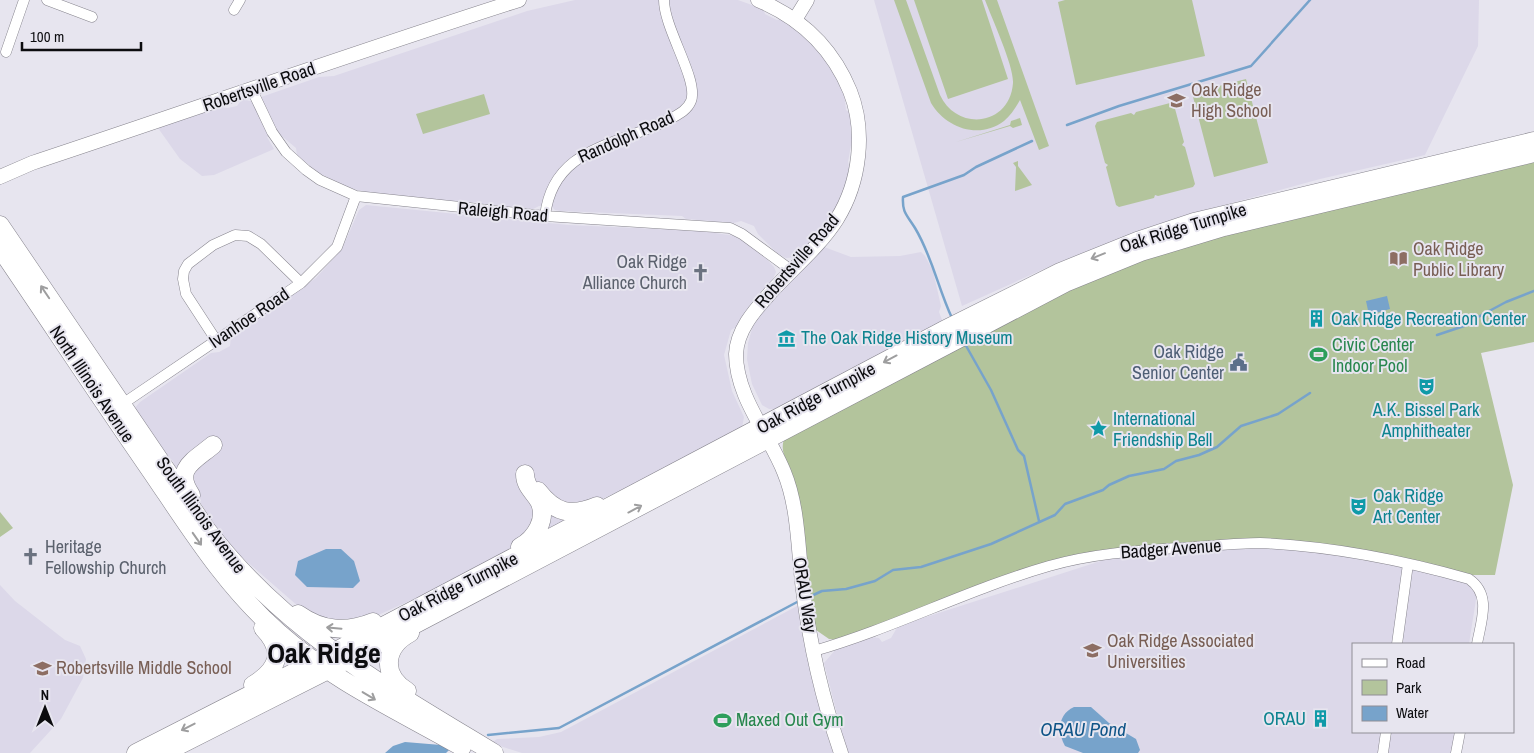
<svg xmlns="http://www.w3.org/2000/svg" width="1534" height="753" font-family="'Archivo Narrow',sans-serif">
<style>
.built{fill:#dcd8e9}
.green{fill:#b3c49c}
.water{fill:#77a3cb}
.lines{fill:none;stroke-linecap:round;stroke-linejoin:round}
.stream{stroke:#77a3cb;stroke-width:2.5}
.street-casing{stroke:#86848d;stroke-width:11}
.secondary-casing{stroke:#86848d;stroke-width:15}
.highway-casing{stroke:#86848d;stroke-width:19}
.street{stroke:#fff;stroke-width:10}
.secondary{stroke:#fff;stroke-width:14}
.highway{stroke:#fff;stroke-width:18}
.oneway{stroke:#9e9e9f}
.labels{text-anchor:middle;stroke-width:4;stroke-linejoin:round;paint-order:stroke}
.street-label{font-size:18px;fill:#0c0c0f;stroke:#e7e5ef}
.education-label{font-size:18px;fill:#785e54;stroke:#e7e5ef;text-anchor:start}
.worship-label{font-size:18px;fill:#5b616d;stroke:#e7e5ef;text-anchor:end}
.culture-label{font-size:18px;fill:#0d838f;stroke:#e7e5ef;text-anchor:start}
.leisure-label{font-size:18px;fill:#27864d;stroke:#e7e5ef;text-anchor:start}
.service-label{font-size:18px;fill:#4e5e75;stroke:#e7e5ef;text-anchor:end}
.water-label{font-size:19px;font-style:italic;fill:#0f5487;stroke:#e7e5ef}
.town-label{font-size:28px;font-weight:bold;fill:#0c0c0f;stroke:#e7e5ef}
</style>
<rect width="100%" height="100%" fill="#e7e5ef"/>
<path class="built" d="M575 0H738L763 9 765 14 777 20 780 19 792 22 831 64 844 93 846 110 850 113 853 134 848 162 850 172 824 247 851 257 900 256 921 252 925 256 933 271 941 306 939 312 944 325 777 409H769L762 405 752 384 747 359 748 343 755 318 805 265 796 257 786 258 778 254 758 234 754 226 741 221 734 223 686 219 682 216 561 211 555 210 552 207 539 206 533 209 482 204 478 202 466 203 365 192 347 187 319 173 297 155 296 148 278 133 267 137 274 149 214 175 202 176 180 159 158 128 221 107 228 108 237 106 242 99 250 101 319 77 334 76 527 11Z
M874 0H1479L1478 46 1425 155 1320 179 1199 212 1134 233 1057 263 962 306Z
M366 205 569 225 701 231 736 236 756 248 774 267 776 272 772 281 755 297 736 327 731 330 724 355 732 391 744 417 742 428 674 467 588 505 574 516 429 592 365 621 336 625 299 607 228 545 194 493 175 468 173 461 166 455 134 409 140 402 211 353 219 352 230 346 231 336 316 278 342 249 359 210Z
M1251 548 1302 549 1395 566 1457 579 1469 584 1477 593 1469 644H1353V732H1455L1452 753H847L824 663 836 649 869 637 879 638 882 642 891 638 898 626 1110 558Z
M0 585 15 601 65 640 80 646 86 659 83 678 61 719 30 753H0Z
M799 605 802 633 824 716 822 718 833 753H522L491 743 497 739 539 737 561 732Z"/>
<path class="green" d="M894 0H906L940 95C957 132 1010 126 1013 83 1014 66 992 19 985 0H997L1049 146 1039 150 1020 100C1016 107 1011 115 1004 121 979 140 946 128 931 103Z
M914 0H982L1008 79 948 99Z
M1065 0H1192L1205 56 1076 85 1058 2Z
M1246 79 1268 163 1214 177 1192 93Z
M484 94 490 114 423 134 416 114Z
M1170 103 1174 105 1184 142 1182 145 1185 147 1195 184 1193 187 1158 196 1155 195 1154 198 1119 207 1116 205 1106 167 1108 165 1105 163 1095 126 1097 122 1131 113 1134 115 1136 112Z
M1020 118 1022 125 1013 128 1010 126 956 142 1010 125 1011 121Z
M1534 158V342L1481 353 1513 485 1495 575H1469L1300 542 1105 551 839 640 829 639 816 630C806 580 807 527 794 479 789 460 776 452 787 433L1069 285 1141 256Z
M1018 161V166L1032 185 1015 191 1016 167 1013 163Z
M0 512 13 528 0 537Z"/>
<path class="water" d="M1387 296 1390 309 1369 315 1366 301Z
M326 549H341L354 561 360 581 353 588 307 587 295 575 298 561Z
M1074 707H1091L1109 723 1136 739 1140 750 1138 753H1083L1065 746C1057 732 1058 714 1074 707Z
M405 742 441 745 449 750 446 753H385L393 746Z"/>
<g class="lines">
<path class="stream" d="M1067 125 1119 106 1251 66 1310 0
M952 318C938 288 932 256 915 228 907 215 902 213 903 197L964 175 976 167 1032 141
M1437 335 1473 323 1478 317 1506 302 1534 291
M965 344 991 390 1018 450 1024 456 1039 521
M809 597 822 591 846 589 875 581 893 570 921 567 991 544 1055 515 1065 504 1103 490 1109 485 1129 476 1164 469 1176 461 1199 455 1217 447 1241 426 1278 414 1310 393
M488 735 559 728 799 601"/>
<defs>
<path id="street" d="M47 0 92 17
M234 10 240 0
M6 52 24 0
M252 90 272 132 286 152 306 170 320 180 356 196 545 216 730 228 742 234 791 270
M545 216C553 147 616 146 668 120 677 115 687 111 691 101 699 80 664 29 664 0
M216 340 186 294 183 279 184 271 188 264 213 245 235 235 248 236 261 244 301 283
M118 407 301 283 337 247 356 196
M1397 644 1408 564
M814 651C894 628 969 589 1049 566 1091 554 1133 551 1177 548 1204 547 1233 543 1260 543 1329 546 1402 560 1469 579 1492 595 1481 621 1477 644
M1383 753 1386 732
M1456 753 1460 732"/>
<path id="secondary" d="M758 0C801 18 832 47 850 91 866 131 860 182 837 219 820 246 793 268 771 292 756 309 737 329 736 354 736 397 769 434 784 472 799 508 798 552 803 590 810 645 823 701 841 753
M796 18 807 0
M0 177 32 163C195 109 356 52 519 0"/>
<path id="highway" d="M0 225 207 530C284 631 387 688 494 753
M0 248C51 323 101 399 153 474 191 530 227 588 279 633 333 681 399 711 462 747
M538 491C555 513 571 517 597 506
M191 495C173 469 194 461 213 445
M520 547C535 539 548 519 539 501 533 491 525 486 525 474
M298 614C322 631 346 633 373 622
M253 685C279 669 285 651 263 628
M407 691C381 675 384 647 410 633
M136 753 334 652 946 329 1060 272 1137 241 1194 222 1534 141
M164 753 328 670 1065 283 1141 252 1224 227 1534 153"/>
</defs>
<use href="#street" class="street-casing"/>
<use href="#secondary" class="secondary-casing"/>
<use href="#highway" class="highway-casing"/>
<use href="#street" class="street"/>
<use href="#secondary" class="secondary"/>
<use href="#highway" class="highway"/>
</g>
<defs><path id="oneway-shaft" d="M-6 0H5M1.5-3L5.5 0L1.5 3" fill="none" stroke-width="1.6" stroke-linecap="round" stroke-linejoin="round" transform="scale(1.25)"/></defs>
<g class="oneway">
<use href="#oneway-shaft" transform="translate(1098 256) rotate(158)"/>
<use href="#oneway-shaft" transform="translate(45 292) rotate(-124)"/>
<use href="#oneway-shaft" transform="translate(890 359) rotate(152)"/>
<use href="#oneway-shaft" transform="translate(635 509) rotate(-28)"/>
<use href="#oneway-shaft" transform="translate(197 539) rotate(55)"/>
<use href="#oneway-shaft" transform="translate(334 628) rotate(-175)"/>
<use href="#oneway-shaft" transform="translate(369 696) rotate(31)"/>
<use href="#oneway-shaft" transform="translate(188 727) rotate(153)"/>
</g>
<defs>
<symbol id="school-bare" viewBox="-9 -9 18 18"><path d="M0-5L7-2L0 1L-7-2ZM-4 1L0 2.5L4 1V4Q0 6-4 4Z" fill="#8d6e63" stroke="#e7e5ef" stroke-width="2.5" paint-order="stroke"/></symbol>
<symbol id="library-bare" viewBox="-9 -9 18 18"><path d="M-6-4Q-3-5.5-.7-3.5V5Q-3 3-6 4ZM6-4Q3-5.5 .7-3.5V5Q3 3 6 4Z" fill="#8d6e63" stroke="#e7e5ef" stroke-width="2.5" paint-order="stroke"/></symbol>
<symbol id="church-bare" viewBox="-9 -9 18 18"><path d="M-1.2-6h2.4v3.5h3.3v2.4h-3.3V6h-2.4V-.1h-3.3v-2.4h3.3Z" fill="#6b7280" stroke="#e7e5ef" stroke-width="2.5" paint-order="stroke"/></symbol>
<symbol id="building-bare" viewBox="-9 -9 18 18"><path d="M-4-6H4V6H1V3H-1V6H-4ZM-2.5-4.3h1.7v1.8h-1.7ZM.8-4.3h1.7v1.8H.8ZM-2.5-1h1.7V.8h-1.7ZM.8-1h1.7V.8H.8Z" fill="#0f9aa8" stroke="#e7e5ef" stroke-width="2.5" paint-order="stroke"/></symbol>
<symbol id="museum-bare" viewBox="-9 -9 18 18"><path d="M0-6L6-3V-2H-6V-3ZM-5-1h2V3h-2ZM-1-1h2V3h-2ZM3-1h2V3H3ZM-6 4H6V6H-6Z" fill="#0f9aa8" stroke="#e7e5ef" stroke-width="2.5" paint-order="stroke"/></symbol>
<symbol id="stadium-bare" viewBox="-9 -9 18 18"><path d="M0-5a6.5 5 0 1 0 0 10a6.5 5 0 1 0 0-10ZM-3.5-1.8h7v3.6h-7Z" fill="#2e9e5b" stroke="#e7e5ef" stroke-width="2.5" paint-order="stroke"/></symbol>
<symbol id="civic-bare" viewBox="-9 -9 18 18"><path d="M-.6-6.5H3V-4.5H.6V-3L4-1V1h2V6H-6V1h2V-1L-.6-3ZM-1.2 2.5V6h2.4V2.5Z" fill="#5c6f8a" stroke="#e7e5ef" stroke-width="2.5" paint-order="stroke"/></symbol>
<symbol id="theatre-bare" viewBox="-9 -9 18 18"><path d="M-5-5.5Q0-4 5-5.5V0Q5 5 0 6Q-5 5-5 0ZM-3.3-2.5H-1v1.5H-3.3ZM1-2.5H3.3v1.5H1ZM-2.8 1Q0 5.5 2.8 1Z" fill="#0f9aa8" stroke="#e7e5ef" stroke-width="2.5" paint-order="stroke"/></symbol>
<symbol id="sight-bare" viewBox="-9 -9 18 18"><path d="M0-6L1.8-2.2L6-1.7L2.9 1.2L3.7 5.4L0 3.3L-3.7 5.4L-2.9 1.2L-6-1.7L-1.8-2.2Z" fill="#0f9aa8" stroke="#e7e5ef" stroke-width="2.5" paint-order="stroke"/></symbol>
<symbol id="university-bare" viewBox="-9 -9 18 18"><path d="M0-5L7-2L0 1L-7-2ZM-4 1L0 2.5L4 1V4Q0 6-4 4Z" fill="#8d6e63" stroke="#e7e5ef" stroke-width="2.5" paint-order="stroke"/></symbol>
</defs>
<g fill-rule="evenodd">
<use href="#school-bare" x="1164" y="88" width="25" height="25"/>
<use href="#library-bare" x="1386" y="246" width="25" height="25"/>
<use href="#church-bare" x="688" y="260" width="25" height="25"/>
<use href="#building-bare" x="1304" y="306" width="25" height="25"/>
<use href="#museum-bare" x="774" y="326" width="25" height="25"/>
<use href="#stadium-bare" x="1306" y="342" width="25" height="25"/>
<use href="#civic-bare" x="1226" y="350" width="25" height="25"/>
<use href="#theatre-bare" x="1414" y="374" width="25" height="25"/>
<use href="#sight-bare" x="1086" y="416" width="25" height="25"/>
<use href="#theatre-bare" x="1346" y="494" width="25" height="25"/>
<use href="#church-bare" x="18" y="544" width="25" height="25"/>
<use href="#university-bare" x="1080" y="638" width="25" height="25"/>
<use href="#school-bare" x="30" y="656" width="25" height="25"/>
<use href="#building-bare" x="1308" y="706" width="25" height="25"/>
<use href="#stadium-bare" x="710" y="708" width="25" height="25"/>
</g>
<g class="labels">
<g class="street-label">
<text transform="translate(259 87) rotate(-19)" y="6">Robertsville Road</text>
<text transform="translate(626 137) rotate(-24)" y="6">Randolph Road</text>
<text transform="translate(503 212) rotate(5)" y="6">Raleigh Road</text>
<text transform="translate(1183 228) rotate(-17)" y="6">Oak Ridge Turnpike</text>
<text transform="translate(797 261) rotate(-49)" y="6">Robertsville Road</text>
<text transform="translate(249 318) rotate(-34)" y="6">Ivanhoe Road</text>
<text transform="translate(92 384) rotate(56)" y="6">North Illinois Avenue</text>
<text transform="translate(816 398) rotate(-28)" y="6">Oak Ridge Turnpike</text>
<text transform="translate(201 515) rotate(54)" y="6">South Illinois Avenue</text>
<text transform="translate(1171 549) rotate(-4)" y="6">Badger Avenue</text>
<text transform="translate(458 587) rotate(-27)" y="6">Oak Ridge Turnpike</text>
<text transform="translate(805 595) rotate(81)" y="6">ORAU Way</text>
</g>
<g class="education-label">
<text x="1191" y="96">Oak Ridge<tspan x="1191" dy="21">High School</tspan></text>
<text x="1413" y="255">Oak Ridge<tspan x="1413" dy="21">Public Library</tspan></text>
<text x="1107" y="647">Oak Ridge Associated<tspan x="1107" dy="21">Universities</tspan></text>
<text x="56" y="674">Robertsville Middle School</text>
</g>
<g class="worship-label">
<text x="687" y="268">Oak Ridge<tspan x="687" dy="21">Alliance Church</tspan></text>
<text x="45" y="553" text-anchor="start">Heritage<tspan x="45" dy="21">Fellowship Church</tspan></text>
</g>
<g class="culture-label">
<text x="1331" y="325">Oak Ridge Recreation Center</text>
<text x="801" y="344">The Oak Ridge History Museum</text>
<text x="1426" y="416" text-anchor="middle">A.K. Bissel Park<tspan x="1426" dy="21">Amphitheater</tspan></text>
<text x="1113" y="425">International<tspan x="1113" dy="21">Friendship Bell</tspan></text>
<text x="1373" y="502">Oak Ridge<tspan x="1373" dy="21">Art Center</tspan></text>
<text x="1306" y="725" text-anchor="end">ORAU</text>
</g>
<g class="leisure-label">
<text x="1332" y="351">Civic Center<tspan x="1332" dy="21">Indoor Pool</tspan></text>
<text x="736" y="726">Maxed Out Gym</text>
</g>
<g class="service-label">
<text x="1224" y="358">Oak Ridge<tspan x="1224" dy="21">Senior Center</tspan></text>
</g>
<g class="water-label">
<text x="1083" y="736">ORAU Pond</text>
</g>
<g class="town-label">
<text x="324" y="663">Oak Ridge</text>
</g>
</g>
<rect x="1352" y="643" width="162" height="90" fill="#e7e5ef" stroke="#8f8e95"/>
<rect x="1362" y="659" width="25" height="8" fill="#ffffff" stroke="#8f8e95"/>
<text x="1396" y="668" font-size="15" fill="#0c0c0f">Road</text>
<rect x="1362" y="680" width="25" height="15" fill="#b3c49c" stroke="#8f8e95"/>
<text x="1396" y="693" font-size="15" fill="#0c0c0f">Park</text>
<rect x="1362" y="706" width="25" height="15" fill="#77a3cb" stroke="#8f8e95"/>
<text x="1396" y="718" font-size="15" fill="#0c0c0f">Water</text>
<g transform="translate(45 708)" stroke="#e7e5ef" stroke-width="4" paint-order="stroke">
<path d="M0-4L9 19L0 12L-9 19Z" fill="#0c0c0f"/>
<text y="-8" font-size="14" font-weight="bold" text-anchor="middle" fill="#0c0c0f">N</text>
</g>
<path d="M22 42v8h119v-8" fill="none" stroke="#0c0c0f" stroke-width="2.5"/>
<text x="30" y="42" font-size="15" fill="#0c0c0f" stroke="#e7e5ef" stroke-width="4" paint-order="stroke">100 m</text>
</svg>
